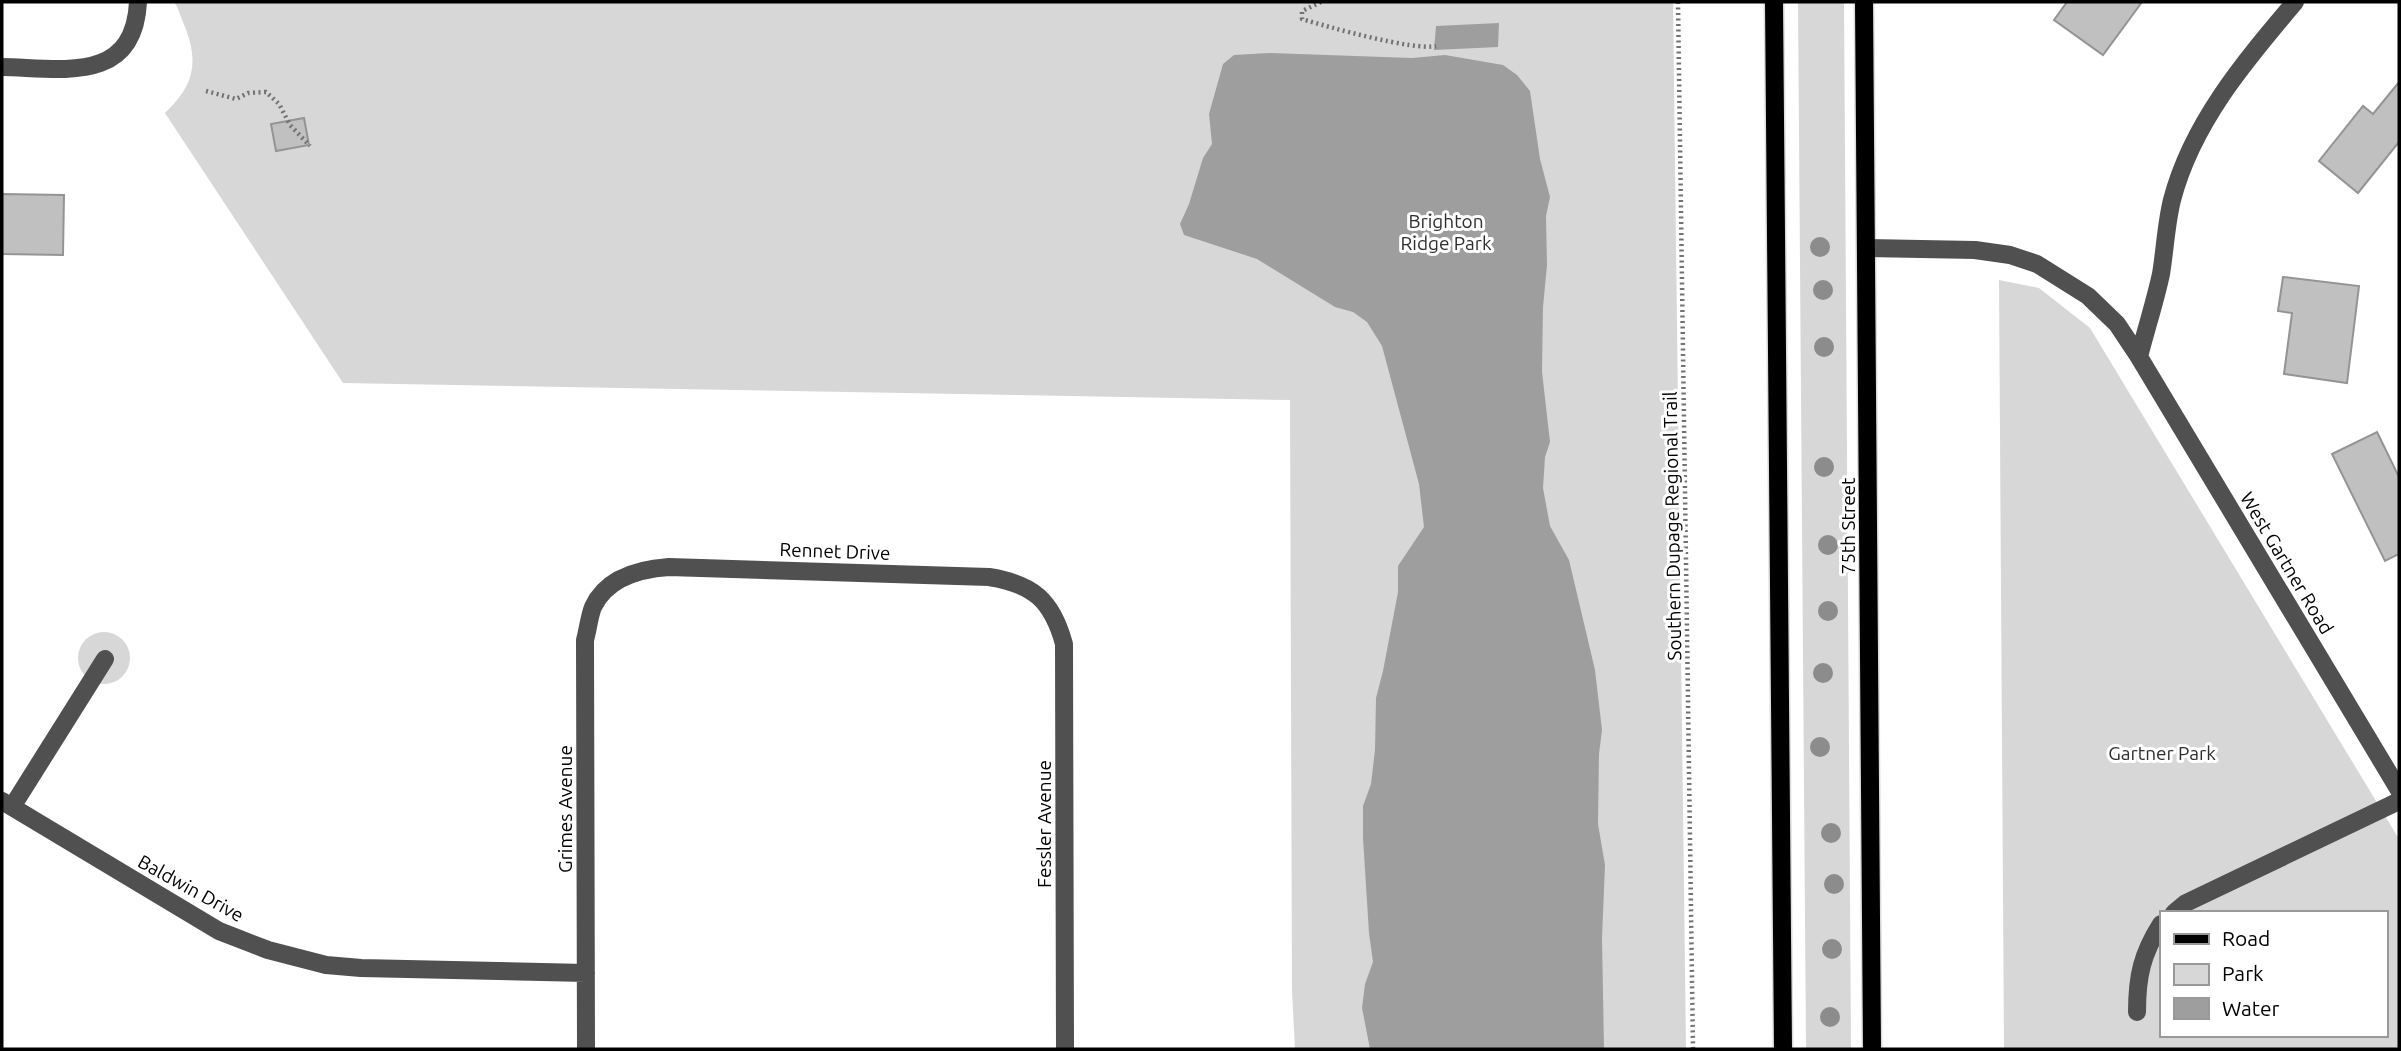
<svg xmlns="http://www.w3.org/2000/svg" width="2401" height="1051" font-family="Ubuntu,sans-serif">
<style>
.green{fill:#d7d7d7;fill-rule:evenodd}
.water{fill:#9e9e9e}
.building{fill:#c0c0c0;stroke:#949494;stroke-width:2}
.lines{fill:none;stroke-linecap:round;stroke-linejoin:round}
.major-casing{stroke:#dbdbdb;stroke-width:21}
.path{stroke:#727272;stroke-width:4.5;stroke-dasharray:2 3.5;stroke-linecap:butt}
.minor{stroke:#505050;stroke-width:18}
.major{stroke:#000;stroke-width:18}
.tree{fill:#8c8c8c}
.labels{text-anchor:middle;stroke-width:6;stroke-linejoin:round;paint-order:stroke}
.park-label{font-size:19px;fill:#2e2e2e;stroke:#fff}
.street-label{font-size:19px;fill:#000;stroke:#fff}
</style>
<rect width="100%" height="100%" fill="#fff"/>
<path class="green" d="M174 2H1673L1686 1049H1295L1292 991 1290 400 343 383 165 113C196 84 199 60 183 22 180 15 178 7 174 2Z
M1798 2H1844L1851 1049H1806Z
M1999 280 2039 288 2090 328 2399 839V1049H2004ZM2161 913H2385V1035H2161Z
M78 658a26 26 0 1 1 52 0a26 26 0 1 1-52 0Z"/>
<path class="water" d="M1499 23 1498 47 1434 50 1436 26Z
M1269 53 1412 58 1445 55 1503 65 1517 75 1530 91 1540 159 1550 197 1546 216 1547 265 1543 307 1542 372 1550 442 1545 457 1543 488 1550 526 1569 560 1595 670 1602 730 1599 754 1598 824 1605 865 1602 938 1604 1049H1370L1362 1008 1365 984 1373 962 1369 933 1363 838V806L1371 784 1375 750 1376 698 1383 671 1398 592V566L1424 527 1419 484 1382 346 1367 322 1353 312 1335 307 1257 259 1184 235 1180 224 1189 204 1203 158 1212 144 1209 114 1223 64 1234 55Z"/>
<path class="building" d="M2067 2H2142L2103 55 2054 20Z
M2399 82V142L2358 193 2319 161 2363 106 2373 114Z
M304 118 309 145 276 151 271 124Z
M2 194 64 195 63 255 2 254Z
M2283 277 2359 286 2347 383 2284 374 2292 313 2278 311Z
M2377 432 2399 477V554L2385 561 2332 454Z"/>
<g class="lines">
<defs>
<path id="major" d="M1774 2 1783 1049
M1864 2 1872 1049"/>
</defs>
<use href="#major" class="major-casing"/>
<path class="path" d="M1321 2 1302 11V19C1328 27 1414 51 1436 46
M1678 2 1693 1049
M206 91 236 99 248 93 266 92 279 104 290 125 310 146"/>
<path class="minor" d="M2 67C60 68 134 85 138 2
M1867 248 1975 250 2010 255 2037 264 2088 296 2117 324 2139 357 2399 790
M2139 357C2146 329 2155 302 2161 274 2165 250 2166 224 2172 200 2192 123 2245 61 2295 2
M2 801 219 931 268 950 326 965 361 968 586 973
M12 807 105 659
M2174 913 2186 903 2399 801
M2137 1012C2137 976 2142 954 2161 924
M586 1049 585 640C588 630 589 617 593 607 607 577 640 569 669 567L989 577C1033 584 1052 600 1064 644L1065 1049"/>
<use href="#major" class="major"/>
</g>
<g class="tree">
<circle cx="1820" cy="247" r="10"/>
<circle cx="1823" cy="290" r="10"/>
<circle cx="1824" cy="347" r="10"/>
<circle cx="1824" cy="467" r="10"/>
<circle cx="1828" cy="545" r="10"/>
<circle cx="1828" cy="611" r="10"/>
<circle cx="1823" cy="673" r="10"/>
<circle cx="1820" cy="747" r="10"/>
<circle cx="1831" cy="833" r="10"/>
<circle cx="1834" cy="884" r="10"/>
<circle cx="1832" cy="949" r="10"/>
<circle cx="1830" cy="1017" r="10"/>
</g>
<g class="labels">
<g class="park-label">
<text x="1446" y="228">Brighton<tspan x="1446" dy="22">Ridge Park</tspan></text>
<text x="2162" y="760">Gartner Park</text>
</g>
<g class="street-label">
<text transform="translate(1672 526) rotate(-91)" y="7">Southern Dupage Regional Trail</text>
<text transform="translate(1848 526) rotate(-90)" y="7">75th Street</text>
<text transform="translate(835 551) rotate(2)" y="7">Rennet Drive</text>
<text transform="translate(2287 563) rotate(59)" y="7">West Gartner Road</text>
<text transform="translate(565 809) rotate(-90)" y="7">Grimes Avenue</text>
<text transform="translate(1044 824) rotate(-90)" y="7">Fessler Avenue</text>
<text transform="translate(191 888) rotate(29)" y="7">Baldwin Drive</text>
</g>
</g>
<rect width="2401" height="1051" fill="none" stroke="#000000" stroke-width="7"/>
<rect x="2160" y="911" width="228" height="126" fill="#ffffff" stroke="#999999" stroke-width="2"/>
<rect x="2174" y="934" width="35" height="10" fill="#000000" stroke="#999999" stroke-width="2"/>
<text x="2222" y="946" font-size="21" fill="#000000">Road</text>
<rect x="2174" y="964" width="35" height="21" fill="#d7d7d7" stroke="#999999" stroke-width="2"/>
<text x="2222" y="981" font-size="21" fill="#000000">Park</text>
<rect x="2174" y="998" width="35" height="21" fill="#9e9e9e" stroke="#999999" stroke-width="2"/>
<text x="2222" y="1016" font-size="21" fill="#000000">Water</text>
</svg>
